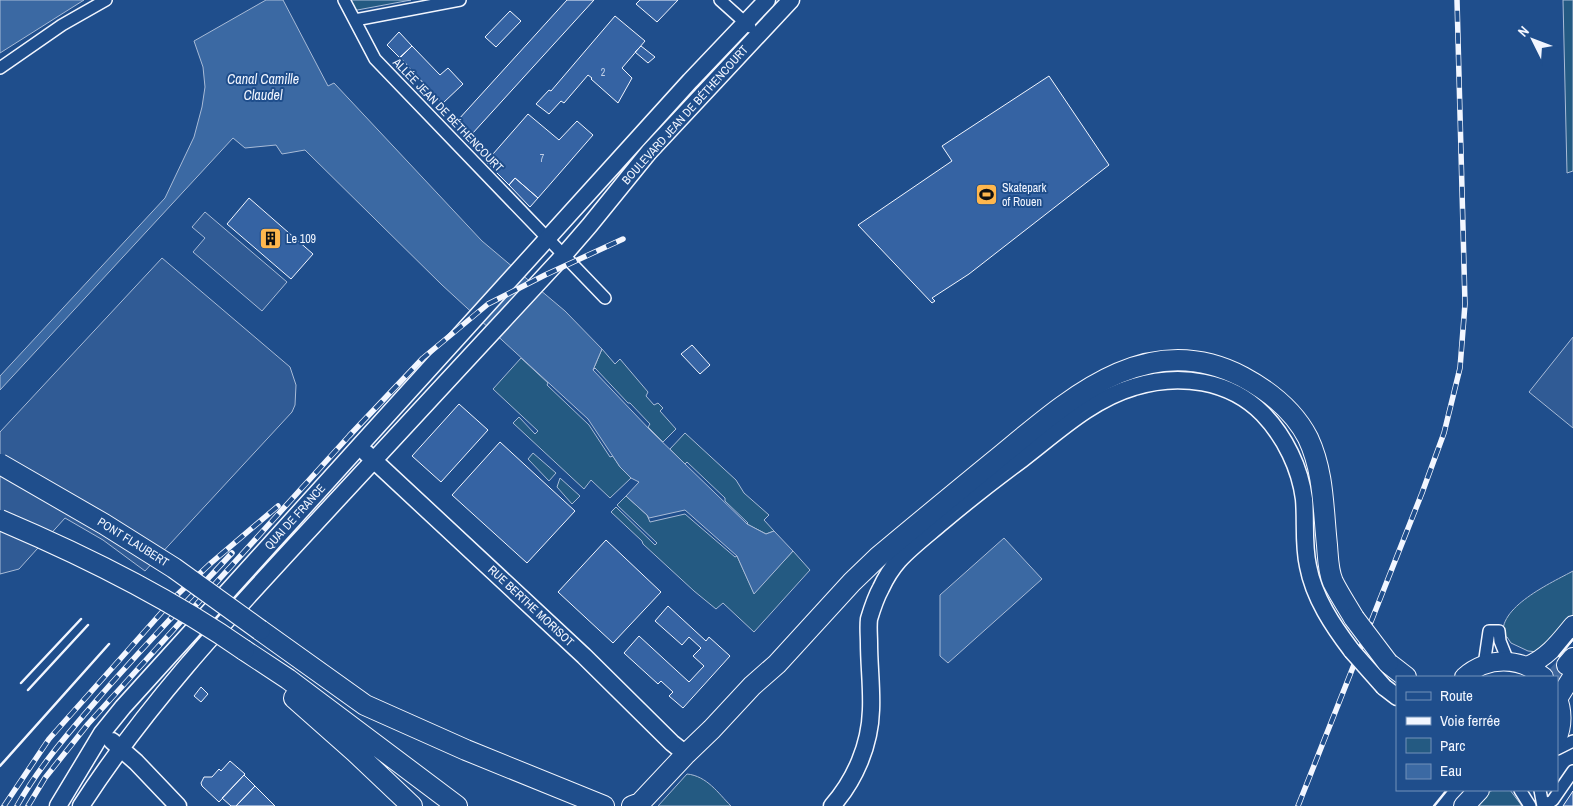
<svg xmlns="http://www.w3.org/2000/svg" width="1573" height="806" font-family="'Archivo Narrow',sans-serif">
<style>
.green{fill:#245a82;stroke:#a8bbd7}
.parking{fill:#305b95;stroke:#a8bbd7}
.water{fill:#3b69a3;stroke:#a8bbd7}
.building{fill:#3563a3;stroke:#f2f6ff}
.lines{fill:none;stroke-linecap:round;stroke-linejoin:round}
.highway-tunnel{stroke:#3f679d;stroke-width:20;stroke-dasharray:20 10;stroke-linecap:butt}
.street-casing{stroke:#f2f6ff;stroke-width:14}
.secondary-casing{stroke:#f2f6ff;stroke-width:19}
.primary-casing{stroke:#f2f6ff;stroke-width:20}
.highway-casing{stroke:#f2f6ff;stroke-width:22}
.street{stroke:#1f4e8c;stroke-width:11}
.secondary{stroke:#1f4e8c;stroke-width:16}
.primary{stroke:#1f4e8c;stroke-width:18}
.highway{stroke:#1f4e8c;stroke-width:20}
.rail-casing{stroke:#f2f6ff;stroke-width:5.5}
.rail{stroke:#1f4e8c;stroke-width:4;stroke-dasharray:11;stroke-linecap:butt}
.secondary-bridge-casing{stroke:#f2f6ff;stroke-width:19;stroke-linecap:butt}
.highway-bridge-casing{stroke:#f2f6ff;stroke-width:22;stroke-linecap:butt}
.secondary-bridge{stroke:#1f4e8c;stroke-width:16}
.highway-bridge{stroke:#1f4e8c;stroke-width:20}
.wall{stroke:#f2f6ff;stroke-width:2.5}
.labels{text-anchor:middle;stroke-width:4;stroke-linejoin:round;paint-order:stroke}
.number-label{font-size:10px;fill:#c3d1e8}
.street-label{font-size:12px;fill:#f2f6ff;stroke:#1f4e8c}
.poi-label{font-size:12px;fill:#f2f6ff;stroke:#1f4e8c;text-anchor:start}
.water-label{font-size:14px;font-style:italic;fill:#f2f6ff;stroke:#1f4e8c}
</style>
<rect width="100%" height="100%" fill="#1f4e8c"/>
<path class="green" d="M343 0H411L352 11Z
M1563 0H1573V171L1567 173Z
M602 349 615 364 620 359 648 392 646 396 654 405 658 403 663 408 660 411 676 429 663 442 648 427 650 424 630 403H628L595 368 593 370Z
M521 358 548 383 547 385 589 425 610 457 613 456 620 467 631 478 610 498 591 480 584 489 513 423 519 417 535 434 538 431 493 389Z
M685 433 736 480 744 493 769 515 764 520 774 531 766 534 747 524 748 523 725 501V498L687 462 685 464 670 449Z
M533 453 556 473 549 481 528 459Z
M560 478 580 496 572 504 557 487Z
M626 496 647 515 650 522 685 514 735 557 737 556 754 593 793 551 810 570 754 632 723 603 716 609 694 591 643 544 642 541 611 512 616 507 655 545 657 543 617 505Z
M1573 571V615L1546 647 1538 652 1528 651 1511 643 1507 637H1504C1495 608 1553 582 1573 571Z
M687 774C707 776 718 793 731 806H658Z
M1493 790H1510L1522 806H1475L1487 793Z"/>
<path class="parking" d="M205 212 287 282 262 311 193 252 205 238 192 227Z
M162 258 290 367 296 385 295 405 292 412 145 571 103 540 65 518 19 569 0 574V432Z
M1573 337V428L1529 392Z"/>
<path class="water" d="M0 0H84L0 53Z
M266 0H283L328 86 334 83 482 241 565 311 602 349 593 370 651 431 747 524 766 534 774 531 793 551 754 594 737 556 685 510 649 518 647 515 626 496 639 482 631 478 620 467 588 419 442 285 305 150 282 154 276 145 245 148 233 138 0 390V376L165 198 194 137 202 107 205 87 203 67 194 41Z
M1004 538 1042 579 948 663 940 656V595Z"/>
<path class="building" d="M567 0H594L472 134 458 120Z
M640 0H678L657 22 636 4Z
M510 11 521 21 496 47 485 37Z
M615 16 645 41 622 68 632 78 618 103 591 79 592 78 588 75 564 103 561 101 549 114 536 104 549 90 551 91Z
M399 32 412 46 400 58 387 45Z
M412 46 440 75 448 68 463 84 442 104 400 57Z
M641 46 655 57 648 63 635 52Z
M1049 76 1109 165 969 274 932 298 935 301 932 303 858 225 952 161 942 146Z
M528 114 559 140 577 121 593 135 538 198 515 178 509 185 486 162Z
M515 178 538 198 530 207 509 185Z
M249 198 313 254 291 279 227 224Z
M692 345 710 365 700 374 681 354Z
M459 404 488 430 441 482 412 456Z
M500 442 575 511 527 563 452 495Z
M606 540 661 592 613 643 558 592Z
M668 606 706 641 709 637 730 656 683 708 669 696 673 692 661 681 658 684 624 653 639 636 689 682 704 666 693 656 701 648 689 637 682 645 655 621Z
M201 687 208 694 201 702 194 696Z
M230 761 245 774 219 802 202 786 201 783 204 777H212L219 769 221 771Z
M244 775 255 786 236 806H231L222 798Z
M255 786 275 806H236Z
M1573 791V806H1563Z"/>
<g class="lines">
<path class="highway-tunnel" d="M1556 677 1567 665"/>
<defs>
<path id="street" d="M344 0 375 59 605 298
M720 0 750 27
M355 20 460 0
M0 68 62 25 106 0
M1484 665 1489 631H1499L1500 641 1508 661
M1557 749 1573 741
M1520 790 1530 806
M1540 790 1543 806
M1544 806 1553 800 1573 771"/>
<path id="secondary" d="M366 453 584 656 672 743 686 754
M1384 687 1397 697
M112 741 136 762 178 806
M58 806 102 733 123 707 690 81 767 0
M81 806C150 699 238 607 324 514 404 428 483 342 563 256L589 226 649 152 791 0
M832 806C855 780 870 745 871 710 872 688 869 665 869 643 869 636 868 627 869 619 872 609 876 597 881 588 886 577 892 568 899 560 912 546 928 534 942 522 968 500 995 479 1022 459 1056 433 1092 399 1134 387 1179 373 1230 380 1263 414 1285 437 1300 468 1304 499 1306 522 1303 544 1308 566 1314 598 1333 626 1352 651"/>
<path id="primary" d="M1527 666C1548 657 1559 642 1573 625
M1464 677C1488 656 1520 657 1544 677
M1557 696C1563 710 1563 726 1557 739
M1558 699 1573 675"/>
<path id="highway" d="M260 630 365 705 466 750 604 806
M244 650 288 679 457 806
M1388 663 1406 677
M1567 665 1573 658
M294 698 355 752 412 806
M632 806 640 803 686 754 712 729 752 686 777 664 852 582 878 557C916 525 955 493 994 461 1065 403 1145 325 1243 377 1269 391 1294 411 1308 438 1324 472 1323 508 1327 545 1328 557 1328 571 1333 582 1339 594 1347 606 1354 618
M1464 806 1479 790"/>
</defs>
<use href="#street" class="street-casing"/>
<use href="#secondary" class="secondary-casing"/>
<use href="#primary" class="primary-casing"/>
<use href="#highway" class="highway-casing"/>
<use href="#street" class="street"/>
<use href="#secondary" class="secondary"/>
<use href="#primary" class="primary"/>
<use href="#highway" class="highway"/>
<defs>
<path id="rail" d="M4 806 49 739 178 594 211 563 278 506
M17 806C40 765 71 730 102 694 144 646 188 600 232 553
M28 806 45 778 88 724 349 436 423 358 488 304 545 275 623 239
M1298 806 1422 493 1444 433 1460 368 1465 304 1457 0"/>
</defs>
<use href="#rail" class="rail-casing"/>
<use href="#rail" class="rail"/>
<defs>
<path id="secondary-bridge" d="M1352 651 1384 687"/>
<path id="highway-bridge" d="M0 464 104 524 174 568 260 630
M0 520C85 556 168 597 244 650
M1354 618 1388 663"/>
</defs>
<use href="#secondary-bridge" class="secondary-bridge-casing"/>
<use href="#highway-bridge" class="highway-bridge-casing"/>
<use href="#secondary-bridge" class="secondary-bridge"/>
<use href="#highway-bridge" class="highway-bridge"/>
<path class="wall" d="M1559 656 1573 639
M21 683 81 619
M28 690 88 625
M0 766 109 644
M1434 806 1447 790"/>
</g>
<defs>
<symbol id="stadium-square" viewBox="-11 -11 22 22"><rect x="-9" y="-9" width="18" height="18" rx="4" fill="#ffb74d" stroke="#1f4e8c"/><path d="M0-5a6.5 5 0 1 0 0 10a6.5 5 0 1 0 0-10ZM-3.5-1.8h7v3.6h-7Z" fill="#111"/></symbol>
<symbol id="building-square" viewBox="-11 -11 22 22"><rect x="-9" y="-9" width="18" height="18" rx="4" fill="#ffb74d" stroke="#1f4e8c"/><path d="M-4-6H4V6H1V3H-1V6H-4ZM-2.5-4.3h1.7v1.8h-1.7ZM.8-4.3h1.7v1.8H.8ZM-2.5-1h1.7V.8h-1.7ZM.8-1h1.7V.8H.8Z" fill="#111"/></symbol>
</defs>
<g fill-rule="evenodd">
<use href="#stadium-square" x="974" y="182" width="25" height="25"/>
<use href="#building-square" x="258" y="226" width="25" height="25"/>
</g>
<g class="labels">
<g class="number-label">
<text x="603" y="76">2</text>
<text x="542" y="162">7</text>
</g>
<g class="street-label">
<text transform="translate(448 115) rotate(46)" y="4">ALLÉE JEAN DE BÉTHENCOURT</text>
<text transform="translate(685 115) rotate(-48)" y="4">BOULEVARD JEAN DE BÉTHENCOURT</text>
<text transform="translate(295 517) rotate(-48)" y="4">QUAI DE FRANCE</text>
<text transform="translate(133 542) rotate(32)" y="4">PONT FLAUBERT</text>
<text transform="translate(531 606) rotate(43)" y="4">RUE BERTHE MORISOT</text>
</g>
<g class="poi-label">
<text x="1002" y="192">Skatepark<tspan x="1002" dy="14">of Rouen</tspan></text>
<text x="286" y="243">Le 109</text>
</g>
<g class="water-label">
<text x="263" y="84">Canal Camille<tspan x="263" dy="16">Claudel</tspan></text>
</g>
</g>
<rect x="1396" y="676" width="162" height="115" fill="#1f4e8c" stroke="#7391ba"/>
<rect x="1406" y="692" width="25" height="8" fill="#1f4e8c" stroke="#7391ba"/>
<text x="1440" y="701" font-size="15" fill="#f2f6ff">Route</text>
<rect x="1406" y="717" width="25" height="8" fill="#f2f6ff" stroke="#7391ba"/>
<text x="1440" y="726" font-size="15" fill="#f2f6ff">Voie ferrée</text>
<rect x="1406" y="738" width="25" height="15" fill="#245a82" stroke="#7391ba"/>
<text x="1440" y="751" font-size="15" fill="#f2f6ff">Parc</text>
<rect x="1406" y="764" width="25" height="15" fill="#3b69a3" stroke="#7391ba"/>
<text x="1440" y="776" font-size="15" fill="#f2f6ff">Eau</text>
<g transform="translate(1533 40) rotate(312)" stroke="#1f4e8c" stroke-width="4" paint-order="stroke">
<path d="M0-4L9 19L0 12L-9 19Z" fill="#f2f6ff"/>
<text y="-8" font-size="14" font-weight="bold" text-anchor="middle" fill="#f2f6ff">N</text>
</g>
</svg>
